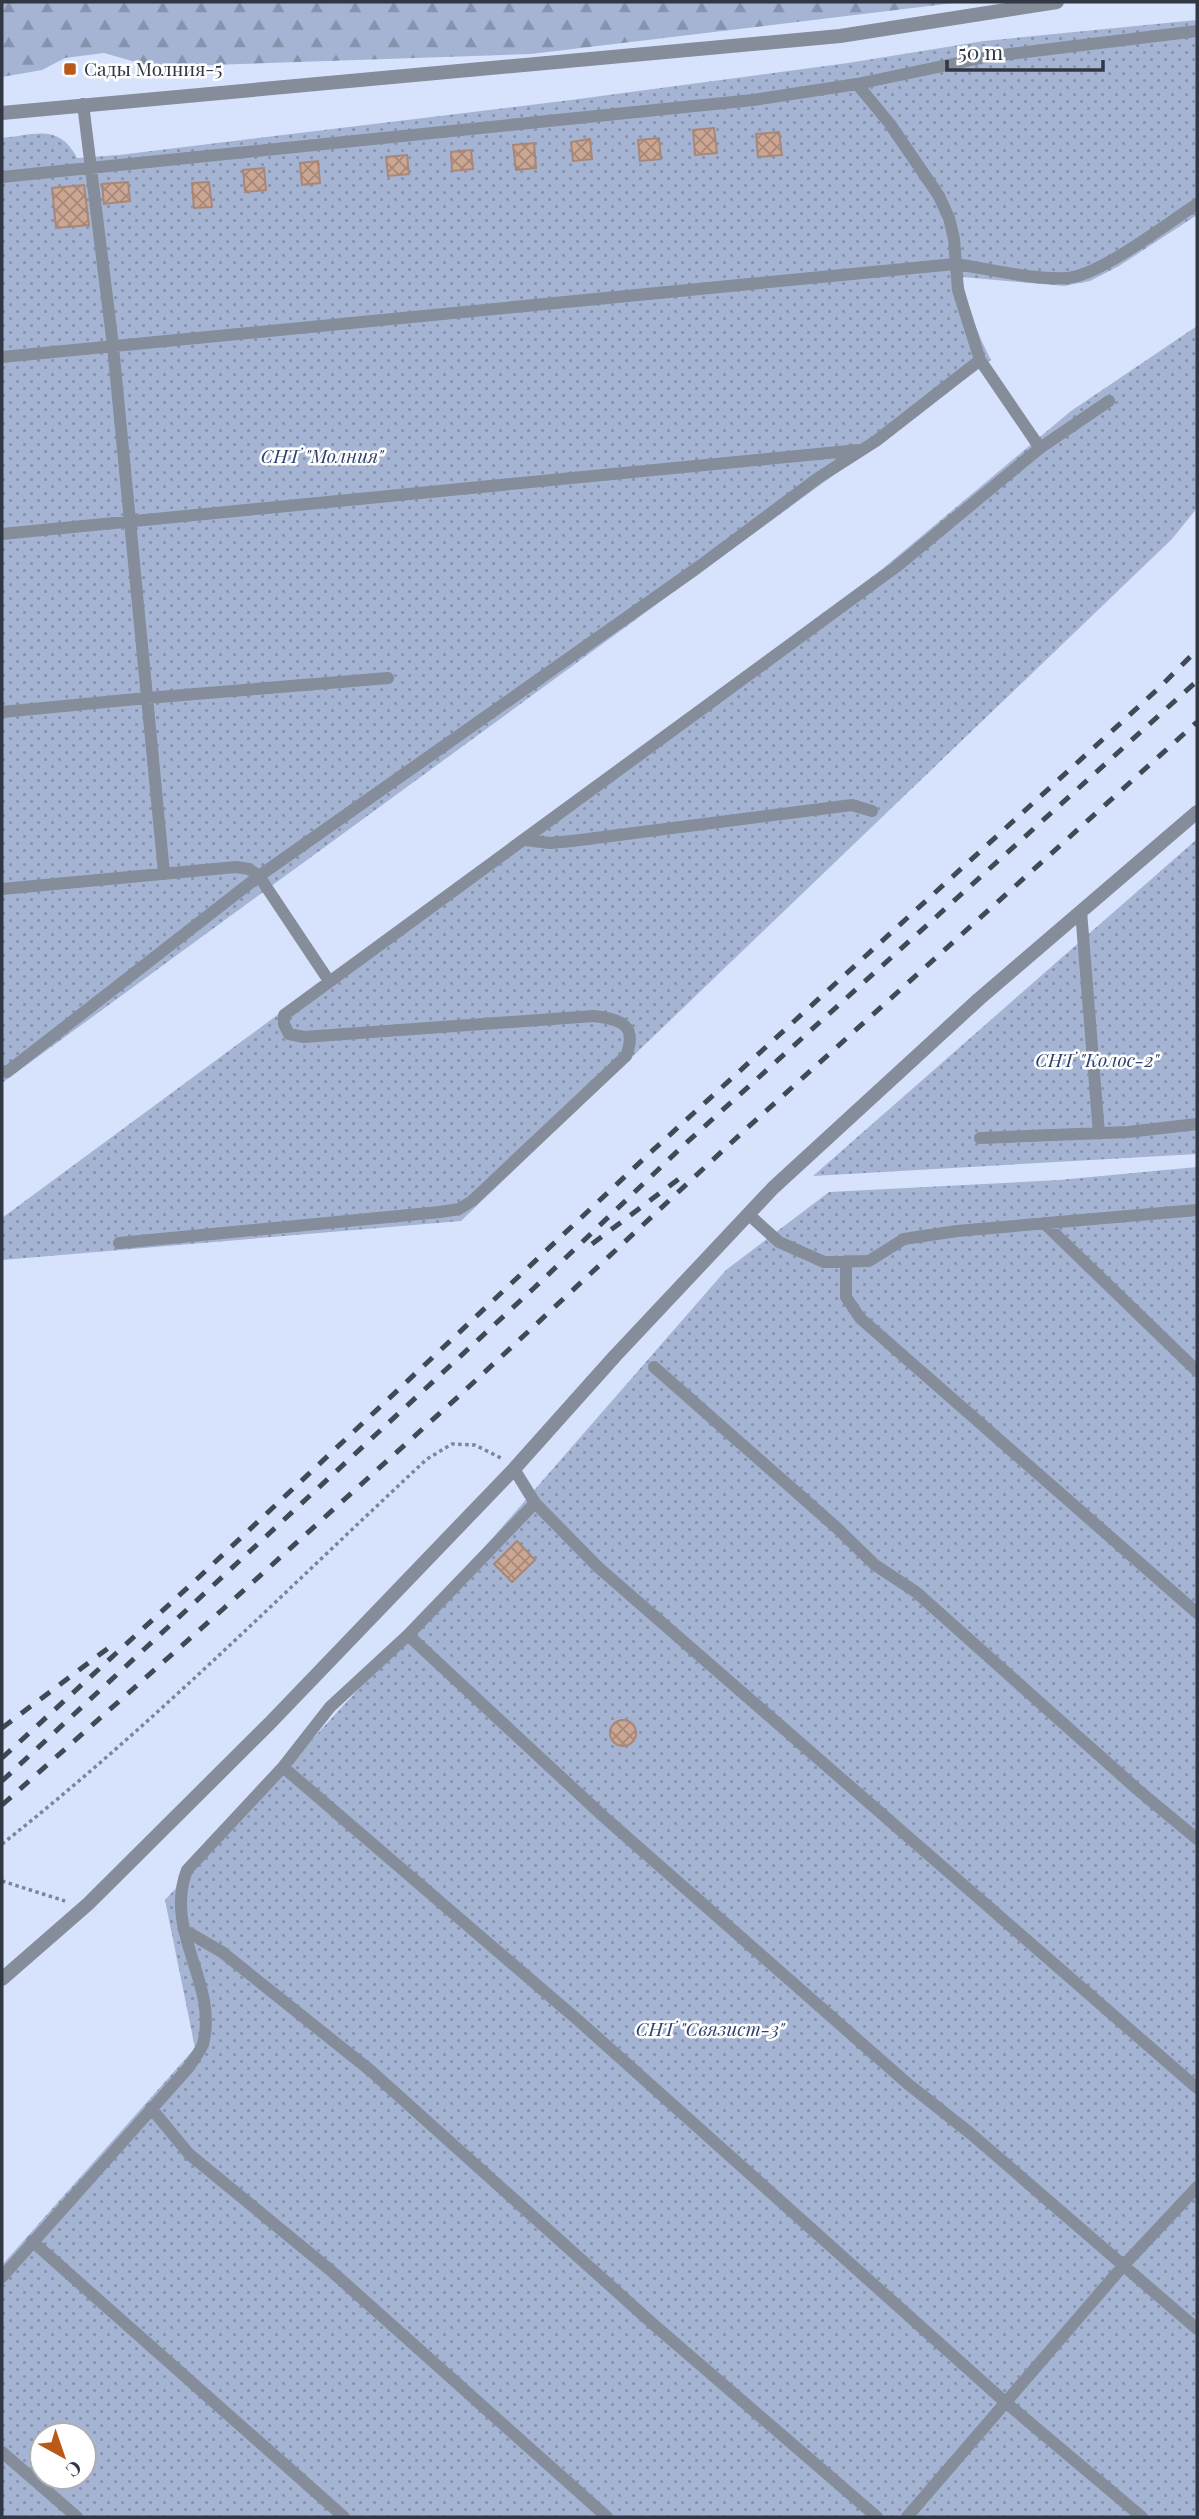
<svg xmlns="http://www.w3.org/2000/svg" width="1199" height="2519" font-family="'Playfair Display',serif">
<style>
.green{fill:url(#green-dots);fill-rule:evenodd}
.forest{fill:url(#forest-firs)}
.building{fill:url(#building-cross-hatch);stroke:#a88777;stroke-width:2}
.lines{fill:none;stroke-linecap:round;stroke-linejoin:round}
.path{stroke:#7c8597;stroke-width:3.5;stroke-dasharray:3.5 3.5;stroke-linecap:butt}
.service{stroke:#858c9a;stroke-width:12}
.minor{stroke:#858c9a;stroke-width:14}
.rail{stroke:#424956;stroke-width:5;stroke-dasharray:12 12;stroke-linecap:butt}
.poi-dot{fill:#ba5918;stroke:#fff;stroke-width:2.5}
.labels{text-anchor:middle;stroke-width:5;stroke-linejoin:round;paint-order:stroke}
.poi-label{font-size:19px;fill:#313743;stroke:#fff;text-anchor:start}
.park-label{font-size:19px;font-style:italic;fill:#2e416e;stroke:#fff}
</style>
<defs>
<pattern id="green-dots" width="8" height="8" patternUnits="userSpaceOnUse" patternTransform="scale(1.75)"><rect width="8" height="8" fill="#a5b4d3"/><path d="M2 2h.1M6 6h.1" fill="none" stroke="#8793ad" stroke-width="1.8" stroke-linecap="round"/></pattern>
<pattern id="forest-firs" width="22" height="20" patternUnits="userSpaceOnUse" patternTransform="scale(1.75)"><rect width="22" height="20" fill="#a5b4d3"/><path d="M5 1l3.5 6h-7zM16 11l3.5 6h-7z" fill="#8793ad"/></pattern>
<pattern id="building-cross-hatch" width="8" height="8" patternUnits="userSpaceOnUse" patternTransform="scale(1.75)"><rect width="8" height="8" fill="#caa693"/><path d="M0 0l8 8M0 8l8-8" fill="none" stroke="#a5887a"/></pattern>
</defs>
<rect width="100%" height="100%" fill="#d7e3fd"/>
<path class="green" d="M1197 20V215L1119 266 1090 281 1064 286 962 277C968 308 977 333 991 360L2 1083V138C35 135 59 123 77 158L119 155 571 100 848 63 984 41Z
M1197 326V508L1172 539 461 1221 2 1260V1218L881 570 1071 411Z
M1197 839V1154L813 1176Z
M1197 1167V2517H2V2265L195 2048 165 1900 408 1635 726 1270 829 1192 1059 1180ZM42 2435H84V2477H42Z"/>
<path class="forest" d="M2 2H962L531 54 153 67 104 53 65 58 42 70 2 77Z"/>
<path class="building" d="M714 128 717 153 695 155 693 130Z
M779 132 782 155 758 157 756 134Z
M659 138 661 159 640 161 638 140Z
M590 139 592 159 573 161 571 142Z
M534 143 536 168 516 170 513 145Z
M471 150 473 169 452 171 451 152Z
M407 155 409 174 388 176 386 157Z
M318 161 320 183 302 185 300 163Z
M264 168 266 190 245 192 243 170Z
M128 182 130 201 104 204 102 184Z
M209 182 212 207 194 208 192 183Z
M84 185 89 225 56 228 52 188Z
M517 1541 535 1560 512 1582 494 1564Z
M610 1733a13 13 0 1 1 26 0a13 13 0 1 1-26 0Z"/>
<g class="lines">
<path class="path" d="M2 1844C152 1726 287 1589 427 1459L452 1444 475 1445 501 1458
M2 1881 65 1901"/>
<path class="service" d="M857 84 890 124 939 196 949 218 954 239 958 290 980 360 1040 448
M83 104 113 346 164 873
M2 177 753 100 857 84 986 57 1197 31
M2 357 955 264C992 269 1031 280 1067 278 1099 276 1168 223 1197 204
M2 534 858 450
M2 712 147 698 388 678
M525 840 550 843 572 841 852 805 872 811
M2 889 236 867 249 869 259 876 329 981
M1081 911 1099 1134
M2 1071 7 1072 259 876 697 568 818 478 876 441 980 360
M980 1138 1128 1132 1197 1124
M748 1214 779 1242 824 1262 869 1261 904 1239 957 1231 1197 1210
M1044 1223 1197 1371
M119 1243 440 1212 459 1209 472 1201 626 1056C638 1025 621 1019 594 1016L304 1037 289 1034 284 1024V1015L896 567 1040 448 1109 401
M846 1261V1297L860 1318 1197 1613
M654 1367 837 1528 875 1565 916 1592 1138 1790 1197 1839
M514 1469 535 1503 599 1568 1197 2088
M408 1635 604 1817 908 2084 970 2133 1197 2329
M283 1767 579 2021 1004 2401 1142 2517
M184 1930 222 1952 371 2071 653 2324 877 2517
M151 2108 189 2154 329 2269 607 2517
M32 2241 344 2517
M2 2277 189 2067C193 2060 200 2052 203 2044 219 1984 163 1932 187 1870L283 1767 330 1707 408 1635 535 1503
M2 2452 77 2517
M907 2517 1123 2266 1197 2187"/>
<path class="minor" d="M2 113 840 36 1057 2
M2 1979 88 1904 270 1723 514 1469 615 1356 773 1188 979 999 1197 812"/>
<path class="rail" d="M592 1244 684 1175
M2 1728 111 1646
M2 1758 197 1579 651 1152 1159 688 1197 650
M2 1781 534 1288 685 1144 1197 681
M2 1805 222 1610 460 1395 746 1129 1197 722"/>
</g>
<rect class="poi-dot" x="63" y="62" width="14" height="14" rx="3.5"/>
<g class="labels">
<g class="poi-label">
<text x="84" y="76">Сады Молния-5</text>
</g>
<g class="park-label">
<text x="322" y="463">СНТ "Молния"</text>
<text x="1097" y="1067">СНТ "Колос-2"</text>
<text x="710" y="2036">СНТ "Связист-3"</text>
</g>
</g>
<rect width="1199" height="2519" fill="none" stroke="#313743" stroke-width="7"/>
<g transform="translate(63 2456) rotate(140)"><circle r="33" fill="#ffffff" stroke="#adafb4" stroke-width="2"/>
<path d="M0-5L12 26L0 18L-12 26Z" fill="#ba5918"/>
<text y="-10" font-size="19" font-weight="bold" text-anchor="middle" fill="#313743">С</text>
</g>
<path d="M947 60v10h156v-10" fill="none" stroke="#313743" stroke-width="3.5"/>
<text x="958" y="60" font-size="21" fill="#313743" stroke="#ffffff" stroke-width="5" paint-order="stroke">50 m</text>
</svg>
